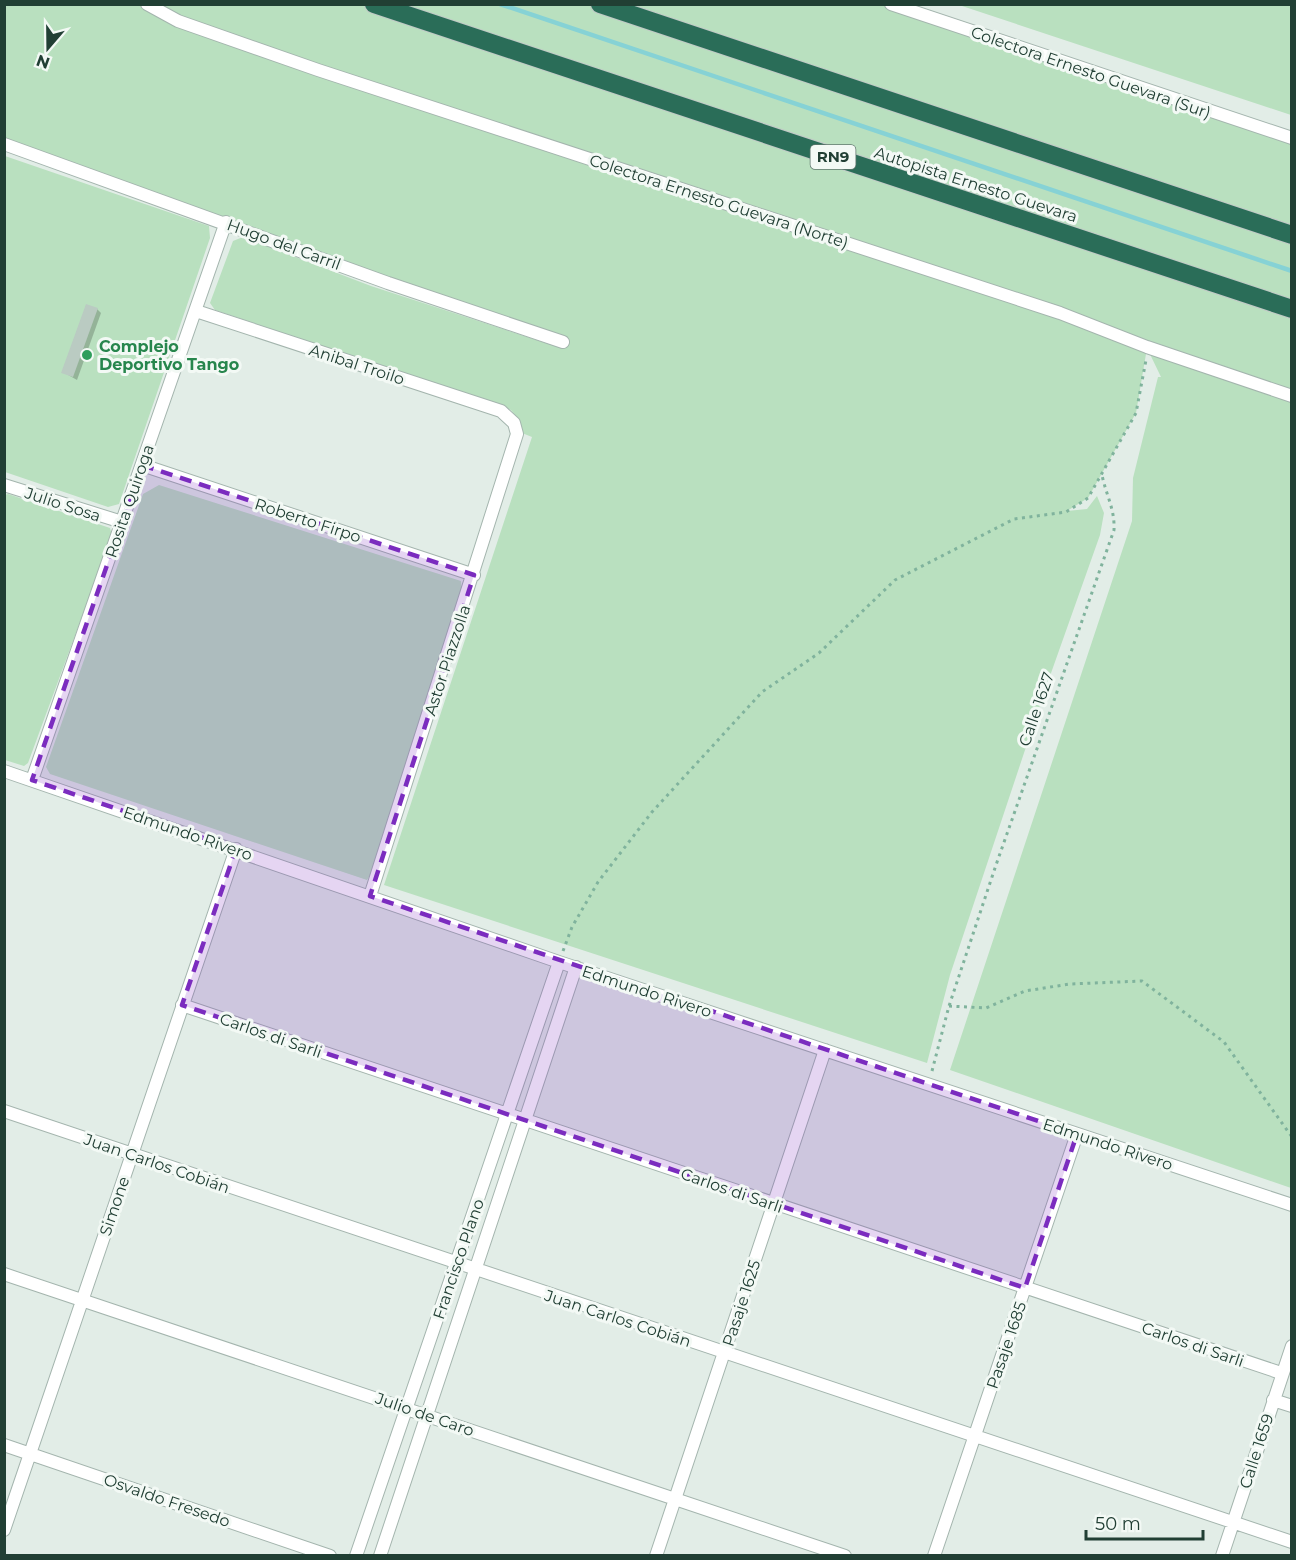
<svg xmlns="http://www.w3.org/2000/svg" width="1296" height="1560" font-family="Montserrat,sans-serif">
<style>
.green{fill:#b9e0bf}
.shadow{fill:#0003}
.lines{fill:none;stroke-linecap:round;stroke-linejoin:round}
.stream{stroke:#86d2d5;stroke-width:4.5}
.building{fill:#bacbc2}
.minor-casing{stroke:#a4b5ae;stroke-width:14}
.motorway-casing{stroke:#c1c9c6;stroke-width:20}
.path{stroke:#80b39d;stroke-width:3;stroke-dasharray:3 4.5;stroke-linecap:butt}
.minor{stroke:#fff;stroke-width:12}
.motorway{stroke:#2a6d58;stroke-width:18}
.marked{fill:#7b2cbf;fill-opacity:0.2;stroke:#7b2cbf;stroke-width:4.5;stroke-dasharray:12 8;stroke-linejoin:round}
.leisure-dot{fill:#2e9e5b;stroke:#f3f9f5;stroke-width:2}
.labels{text-anchor:middle;stroke-width:6;stroke-linejoin:round;paint-order:stroke}
.shield{fill:#f3f9f5;stroke:#60776e;stroke-width:1.5}
.shield-label{font-size:15px;font-weight:bold;fill:#213f34}
.street-label{font-size:16px;fill:#213f34;stroke:#f3f9f5}
.leisure-label{font-size:16px;font-weight:bold;fill:#27864d;stroke:#f3f9f5;text-anchor:start}
</style>
<rect width="100%" height="100%" fill="#e2ede7"/>
<path class="green" d="M4 5H891L1291 138V1188L950 1070 1132 521 1133 478 1158 377H1161L1147 348 1136 413 1088 498 1067 511 1087 509 1097 496 1104 513 1100 535 1045 690 950 975 927 1063 384 885 532 437 522 433 519 420 511 410 215 310 210 303 233 241 243 237 371 286 561 348 563 342 5 144Z
M959 5H1291V115Z
M5 156 209 226 210 238 119 504 108 507 5 472Z
M159 485 461 581 462 593 374 869 367 880 50 774 46 767 143 494Z
M8 494 110 528 112 535 28 763 24 766 5 760 4 495Z"/>
<path class="shadow" d="M97 309 101 313 77 380 63 372Z"/>
<g class="lines">
<path class="stream" d="M500 4 1292 271"/>
</g>
<path class="building" d="M86 304 98 308 73 377 61 373Z"/>
<g class="lines">
<defs>
<path id="minor" d="M147 4 178 21 318 70 1060 313 1147 347 1292 396
M891 4 1292 138
M4 144 388 283 563 342
M196 311 501 411 514 423 517 434 370 896
M142 465 474 575
M4 485 122 522
M4 771 559 962 1292 1205
M32 780 226 222
M182 1005 1281 1373
M4 1111 1292 1542
M4 1274 845 1556
M1273 1400 1292 1406
M4 1445 330 1556
M4 1530 236 849
M356 1556 559 962
M380 1556 576 967
M656 1556 825 1050
M934 1556 1077 1134
M1222 1556 1292 1346"/>
<path id="motorway" d="M374 4 1292 309
M600 4 1292 235"/>
</defs>
<use href="#minor" class="minor-casing"/>
<use href="#motorway" class="motorway-casing"/>
<path class="path" d="M563 951 572 927 598 882 652 812 762 692 819 653 895 580 1014 519 1066 512 1088 498 1136 413 1146 360
M949 1006 986 1008 1025 991 1070 984 1142 981 1224 1042 1292 1137
M932 1071 949 1006 996 865 1114 530C1115 509 1106 495 1102 475"/>
<use href="#minor" class="minor"/>
<use href="#motorway" class="motorway"/>
</g>
<path class="marked" d="M142 465 474 575 370 896 1077 1134 1025 1288 182 1005 236 849 32 780Z"/>
<circle class="leisure-dot" cx="87" cy="355" r="6"/>
<g class="labels">
<rect class="shield" x="810.5" y="145" width="45" height="24" rx="4.5"/>
<g class="shield-label">
<text x="833" y="162">RN9</text>
</g>
<g class="street-label">
<text transform="translate(1091 72) rotate(19)" y="6">Colectora Ernesto Guevara (Sur)</text>
<text transform="translate(976 184) rotate(18)" y="6">Autopista Ernesto Guevara</text>
<text transform="translate(719 201) rotate(18)" y="6">Colectora Ernesto Guevara (Norte)</text>
<text transform="translate(284 244) rotate(20)" y="6">Hugo del Carril</text>
<text transform="translate(357 364) rotate(18)" y="6">Anibal Troilo</text>
<text transform="translate(129 501) rotate(-71)" y="6">Rosita Quiroga</text>
<text transform="translate(63 504) rotate(18)" y="6">Julio Sosa</text>
<text transform="translate(308 520) rotate(18)" y="6">Roberto Firpo</text>
<text transform="translate(447 660) rotate(-72)" y="6">Astor Piazzolla</text>
<text transform="translate(1036 709) rotate(-71)" y="6">Calle 1627</text>
<text transform="translate(188 833) rotate(19)" y="6">Edmundo Rivero</text>
<text transform="translate(647 991) rotate(18)" y="6">Edmundo Rivero</text>
<text transform="translate(271 1035) rotate(19)" y="6">Carlos di Sarli</text>
<text transform="translate(1108 1144) rotate(18)" y="6">Edmundo Rivero</text>
<text transform="translate(157 1163) rotate(19)" y="6">Juan Carlos Cobián</text>
<text transform="translate(732 1190) rotate(19)" y="6">Carlos di Sarli</text>
<text transform="translate(114 1206) rotate(-71)" y="6">Simone</text>
<text transform="translate(458 1259) rotate(-71)" y="6">Francisco Plano</text>
<text transform="translate(741 1303) rotate(-72)" y="6">Pasaje 1625</text>
<text transform="translate(618 1318) rotate(18)" y="6">Juan Carlos Cobián</text>
<text transform="translate(1193 1344) rotate(19)" y="6">Carlos di Sarli</text>
<text transform="translate(1006 1345) rotate(-71)" y="6">Pasaje 1685</text>
<text transform="translate(425 1414) rotate(19)" y="6">Julio de Caro</text>
<text transform="translate(1256 1451) rotate(-72)" y="6">Calle 1659</text>
<text transform="translate(167 1500) rotate(19)" y="6">Osvaldo Fresedo</text>
</g>
<g class="leisure-label">
<text x="99" y="352">Complejo<tspan x="99" dy="18">Deportivo Tango</tspan></text>
</g>
</g>
<rect width="1296" height="1560" fill="none" stroke="#213f34" stroke-width="12"/>
<g transform="translate(48 48) rotate(200)" stroke="#f3f9f5" stroke-width="4.5" paint-order="stroke">
<path d="M0-4.5L10 22L0 15L-10 22Z" fill="#213f34"/>
<text y="-9" font-size="16" font-weight="bold" text-anchor="middle" fill="#213f34">N</text>
</g>
<path d="M1086 1530v9h117v-9" fill="none" stroke="#213f34" stroke-width="3"/>
<text x="1095" y="1530" font-size="18" fill="#213f34" stroke="#f3f9f5" stroke-width="4.5" paint-order="stroke">50 m</text>
</svg>
